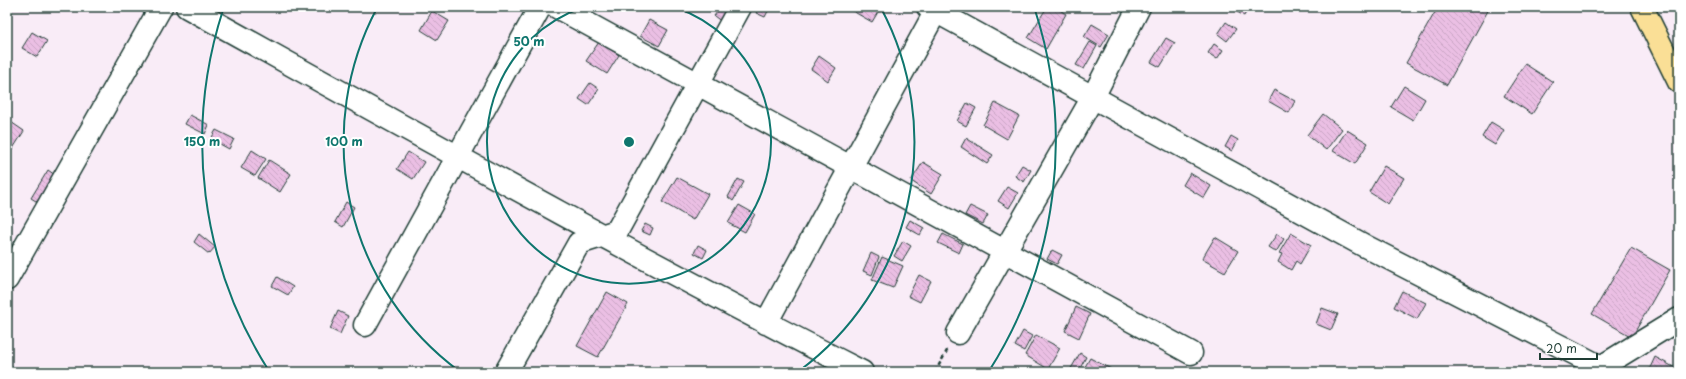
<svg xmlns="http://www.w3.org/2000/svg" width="1686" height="379" font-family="'Playpen Sans',sans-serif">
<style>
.building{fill:url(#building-back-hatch);stroke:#1f3d34}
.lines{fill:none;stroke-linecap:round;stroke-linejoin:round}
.minor-casing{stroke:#1f3d34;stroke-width:25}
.major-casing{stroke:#1f3d34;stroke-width:25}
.path{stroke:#1f3d34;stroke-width:2.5;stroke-dasharray:4 3;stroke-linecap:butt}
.minor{stroke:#fff;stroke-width:22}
.major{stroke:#fadf96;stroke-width:22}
.ring{fill:none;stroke:#0f766e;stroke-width:2}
.centre{fill:#0f766e;stroke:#fff;stroke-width:2}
.ring-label{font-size:12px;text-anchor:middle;font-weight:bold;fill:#0f766e;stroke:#fff;stroke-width:4;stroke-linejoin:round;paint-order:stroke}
</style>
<defs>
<pattern id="building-back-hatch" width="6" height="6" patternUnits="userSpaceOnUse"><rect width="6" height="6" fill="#ebbfe4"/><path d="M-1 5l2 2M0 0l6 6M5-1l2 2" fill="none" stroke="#c9a5c4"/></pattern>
</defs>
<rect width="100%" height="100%" fill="#f9ecf7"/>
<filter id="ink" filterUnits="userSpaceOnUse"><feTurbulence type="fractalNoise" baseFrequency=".025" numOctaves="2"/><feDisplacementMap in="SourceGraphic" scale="8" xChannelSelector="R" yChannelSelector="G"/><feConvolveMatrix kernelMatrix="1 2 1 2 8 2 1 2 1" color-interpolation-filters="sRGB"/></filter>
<g filter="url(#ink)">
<path class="building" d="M721 7H734L722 22 714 16Z
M759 7H770L765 17 756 13Z
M851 7H881L872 22 849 9Z
M1047 7H1055L1066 14 1046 49 1028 38Z
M1229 7H1249L1244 16Z
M1438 7H1490L1447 85 1406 63Z
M432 11 449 21 437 40 421 30Z
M649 20 668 30 659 46 640 36Z
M1226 22 1236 29 1227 41 1218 34Z
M1092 24 1109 34 1101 47 1084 37Z
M32 32 47 41 37 57 22 48Z
M1166 38 1175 43 1160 67 1151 62Z
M599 42 619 55 607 74 586 61Z
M1090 42 1097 46 1084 69 1076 65Z
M1214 44 1223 50 1217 59 1208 53Z
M819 56 836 68 828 81 811 69Z
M1525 64 1553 82 1532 114 1504 96Z
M590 83 599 89 588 105 579 99Z
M1404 86 1425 99 1413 120 1391 107Z
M1274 90 1295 101 1289 113 1268 101Z
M967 103 976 108 966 126 957 121Z
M995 103 1019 116 1007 139 983 125Z
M1323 114 1342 129 1326 150 1307 135Z
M190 115 209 125 205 134 185 124Z
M8 120 24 131 12 150 7 147Z
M1491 122 1504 130 1495 145 1482 137Z
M216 130 234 139 229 149 211 139Z
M1347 130 1368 143 1355 164 1333 151Z
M1231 136 1238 140 1232 151 1225 147Z
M966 138 993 155 987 164 961 147Z
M252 150 266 159 255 176 241 168Z
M408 152 424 162 413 179 397 169Z
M269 160 291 174 280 192 258 178Z
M923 162 943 174 931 194 911 181Z
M1022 165 1031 170 1024 182 1015 176Z
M1384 166 1404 178 1388 204 1369 192Z
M48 170 55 175 39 203 31 198Z
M1190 173 1211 186 1204 198 1183 185Z
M677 177 708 194 693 220 662 202Z
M738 179 744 182 733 201 728 197Z
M1007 187 1018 193 1009 208 998 201Z
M346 202 354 207 343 227 335 222Z
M739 205 755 214 745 232 728 223Z
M970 206 988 215 983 224 965 215Z
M910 220 924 228 920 235 906 227Z
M645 224 653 228 650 235 641 231Z
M1291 233 1311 245 1300 264 1296 261 1291 270 1278 262 1282 254 1279 253Z
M199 234 215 247 209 254 194 242Z
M943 234 963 244 959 253 938 243Z
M1277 234 1284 239 1276 252 1268 247Z
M1215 237 1238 251 1225 272 1202 259Z
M903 241 911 246 902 261 894 256Z
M698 245 707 250 703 258 694 253Z
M1631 248 1670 270 1632 337 1592 314Z
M1052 250 1062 255 1057 264 1047 259Z
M871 253 879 257 872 275 863 271Z
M882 257 903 266 893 288 872 280Z
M919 275 931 281 920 302 908 296Z
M277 277 293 287 288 295 272 286Z
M1402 291 1426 303 1417 319 1394 307Z
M607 292 628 304 598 357 577 346Z
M1076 307 1090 314 1079 338 1065 331Z
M1322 308 1338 314 1331 330 1316 324Z
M338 311 348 316 340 334 330 329Z
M1023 331 1032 336 1024 351 1015 346Z
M1036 335 1060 348 1048 369 1025 355Z
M1080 353 1086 357 1078 372H1069Z
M1655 357 1679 370V372H1653L1649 370Z
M1090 358 1111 369 1109 372H1082Z"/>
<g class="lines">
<defs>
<path id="minor" d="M187 7C411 131 634 256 862 372
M557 7 1191 353
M928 7 1365 246 1601 367 1679 319
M7 279 161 7
M766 323 938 7
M365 325 540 7
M958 333 1093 97 1139 7
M506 372 579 243 617 231 740 7"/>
<path id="major" d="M1642 7 1679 82"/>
</defs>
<use href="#minor" class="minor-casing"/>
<use href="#major" class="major-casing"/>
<path class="path" d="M935 372 948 349"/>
<use href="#minor" class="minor"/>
<use href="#major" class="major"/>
</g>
</g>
<g class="ring">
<path d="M674 7A142 142 0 1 1 584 7"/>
<path d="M459 371A285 285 0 0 1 377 8M881 8A285 285 0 0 1 799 371"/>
<path d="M269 371A427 427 0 0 1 223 10M1035 10A427 427 0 0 1 989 371"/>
</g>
<circle cx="629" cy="142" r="6" class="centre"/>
<g class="ring-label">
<text x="529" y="46">50 m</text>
<text x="344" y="146">100 m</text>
<text x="202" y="146">150 m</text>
</g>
<rect width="1686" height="379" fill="none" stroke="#fff" stroke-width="24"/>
<rect x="12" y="12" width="1662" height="355" fill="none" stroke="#1f3d34" stroke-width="1.5" filter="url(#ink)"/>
<path d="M1540 353v6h57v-6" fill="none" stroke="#1f3d34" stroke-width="2"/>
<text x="1546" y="353" font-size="12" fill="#1f3d34" stroke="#ffffff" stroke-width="3" paint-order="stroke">20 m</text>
</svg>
